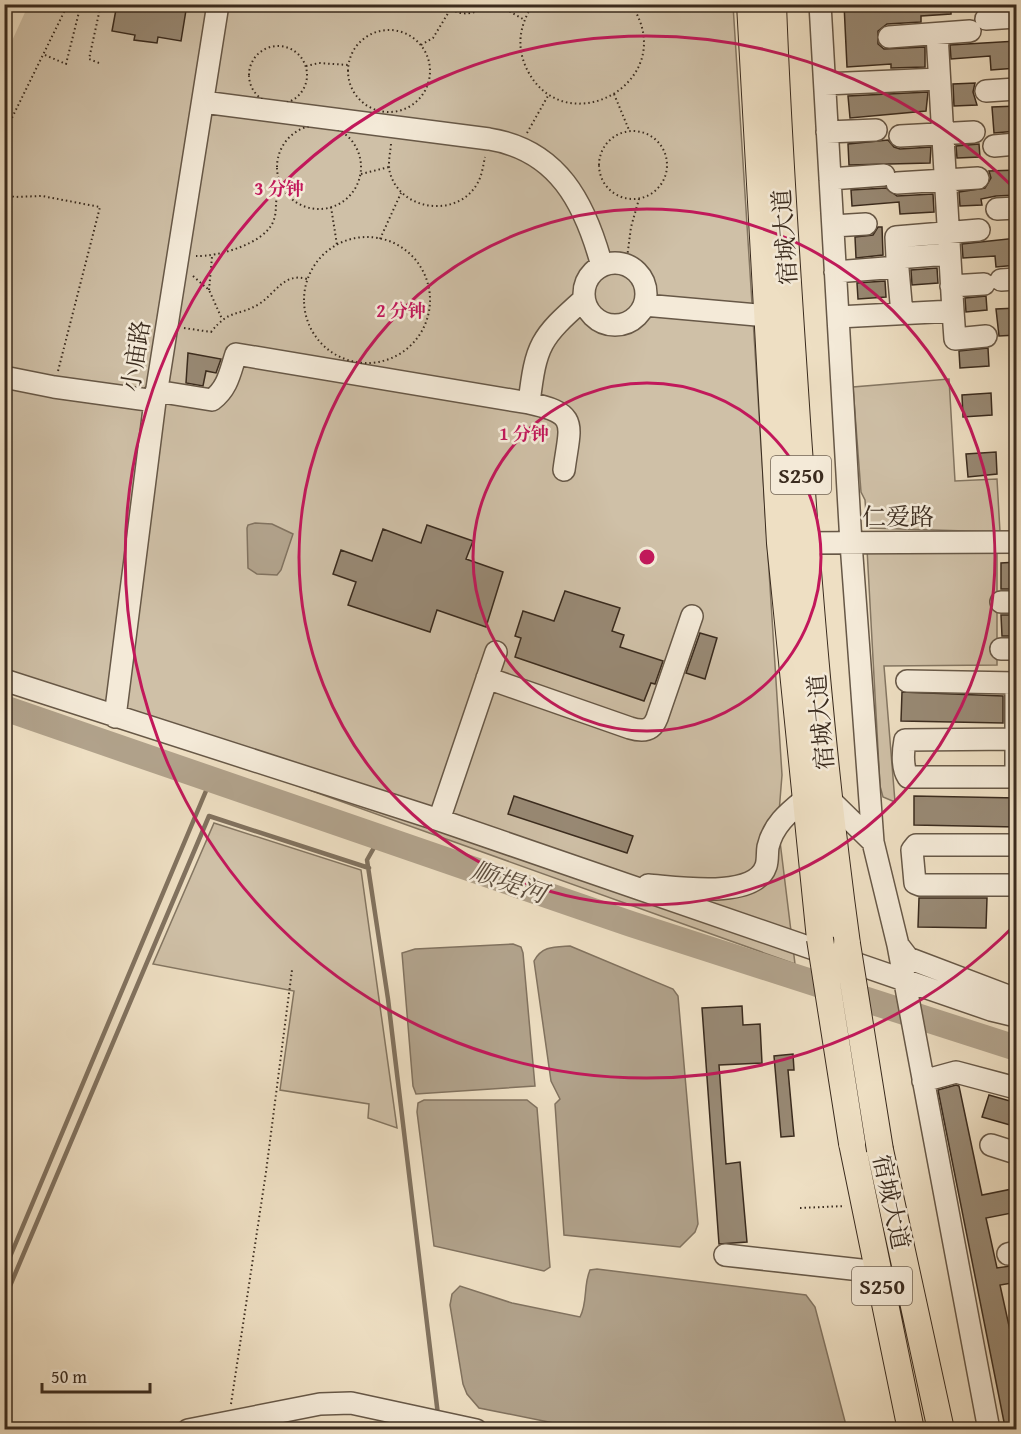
<svg xmlns="http://www.w3.org/2000/svg" width="1021" height="1434" font-family="'Gentium Book Plus','Noto Serif SC',serif">
<style>
.green{fill:#cfc0a7;stroke:#847662;stroke-width:1.5}
.water{fill:#b1a28b;stroke:#81725f;stroke-width:1.5}
.pier{fill:#eedfc3}
.lines{fill:none;stroke-linecap:round;stroke-linejoin:round}
.stream{stroke:#81725f;stroke-width:4.5}
.river{stroke:#b1a28b;stroke-width:26}
.building{fill:#988974;stroke:#3a2b1e;stroke-width:1.5}
.minor-casing{stroke:#675847;stroke-width:24}
.major-casing{stroke:#3a2b1e;stroke-width:28}
.path{stroke:#3a2b1e;stroke-width:2;stroke-dasharray:1.5 3;stroke-linecap:butt}
.minor{stroke:#f4ead8;stroke-width:21}
.major{stroke:#eedfc3;stroke-width:26}
.major-bridge-casing{stroke:#3a2b1e;stroke-width:28;stroke-linecap:butt}
.major-bridge{stroke:#eedfc3;stroke-width:26}
.ring{fill:none;stroke:#c2185b;stroke-width:3}
.labels{text-anchor:middle;stroke-width:5;stroke-linejoin:round;paint-order:stroke}
.shield{fill:#f4ead8;stroke:#726456;stroke-width:1.5}
.shield-label{font-size:22px;font-weight:bold;fill:#3a2b1e}
.street-label{font-size:24px;fill:#3a2b1e;stroke:#f4ead8}
.water-label{font-size:26px;font-style:italic;fill:#5e4f3f;stroke:#f4ead8}
.centre{fill:#c2185b;stroke:#f4ead8;stroke-width:3}
.ring-label{font-size:18px;text-anchor:middle;font-weight:bold;fill:#c2185b;stroke:#f4ead8;stroke-width:5;stroke-linejoin:round;paint-order:stroke}
</style>
<rect width="100%" height="100%" fill="#eedfc3"/>
<filter id="stains"><feTurbulence type="fractalNoise" baseFrequency=".00333" numOctaves="4"/><feColorMatrix values="0 0 0 0 .2 0 0 0 0 .09 0 0 0 0 .02 0 0 0 .5 -.17"/></filter>
<radialGradient id="worn" r=".72"><stop offset=".6" stop-color="#630" stop-opacity="0"/><stop offset="1" stop-color="#630" stop-opacity=".3"/></radialGradient>
<path class="green" d="M5 5H733L782 775 778 825 795 964 5 681Z
M949 379 955 481 997 479 1000 532 867 528 865 500 861 492 853 387Z
M867 549 997 550V665L884 666 895 802 883 797 880 786Z
M214 823 361 870 397 1128 368 1118 369 1104 280 1090 294 991 153 964Z"/>
<path class="water" d="M255 523 272 524 293 534 281 570 277 575 257 574 248 568 247 528 248 525Z
M513 944 521 947 523 953 535 1086 416 1094 413 1086 402 953 415 949Z
M570 946 673 989 678 996 698 1224 695 1232 680 1247 564 1235 555 1104 560 1099 551 1081 534 961C542 946 554 947 570 946Z
M424 1100H527L537 1108 550 1267 544 1271 434 1246 417 1112 418 1103Z
M597 1269 806 1295 815 1307 847 1429H583L479 1408 467 1394 463 1384 450 1305 452 1294 460 1286 512 1303 580 1317C588 1302 583 1286 590 1270Z"/>
<path class="pier" d="M14 5 27 8 5 56V33L9 20 5 18V11L10 13Z"/>
<g class="lines">
<path class="stream" d="M380 837 367 860 388 999 438 1415
M4 1271 211 779
M4 1300 209 816 369 868"/>
<path class="river" d="M4 708 631 924 1016 1048"/>
</g>
<path class="building" d="M117 4H187L181 41 158 37 157 43 134 40 135 35 112 31Z
M844 4H951V14L921 16V22L887 24 878 31V44L884 49 925 47V67L891 68V64L847 67Z
M1017 41V68L991 70 990 56 951 59 950 45Z
M975 83 973 92 977 105 954 106 953 84Z
M928 92 926 111 850 118 848 96Z
M1017 106V131L994 133 992 107Z
M888 140 894 147 900 149 931 147 930 163 849 165 848 144Z
M979 144 980 157 957 158 956 146Z
M1017 170V195L996 196 981 199 982 205 960 206 959 192 985 188 991 178 989 171Z
M886 188 897 196 933 194 934 212 900 214 899 202 852 206 851 190Z
M878 227H882L883 255 856 258 855 237 873 235Z
M1017 238V265L996 267 995 256 963 258 962 244Z
M937 268 938 283 912 285 911 270Z
M885 281 886 297 858 299 857 283Z
M986 296 987 310 966 312 965 298Z
M1017 308V335L999 336 996 309Z
M988 348 989 366 960 368 959 351Z
M188 353 221 359 216 373 206 371 203 386 186 383Z
M991 393 992 415 963 417 962 395Z
M996 452 997 474 968 477 966 454Z
M427 525 473 541 466 559 503 572 486 627 437 610 430 632 348 605 356 582 333 574 341 550 372 561 383 529 421 543Z
M1017 562V589H1001V563Z
M565 591 620 608 612 631 624 635 620 647 663 661 655 684 651 683 644 701 515 657 521 638 515 636 523 611 554 621Z
M1001 615H1017V636H1002Z
M700 633 717 638 705 679 686 673Z
M902 692 1003 696V723L901 721Z
M514 796 633 836 627 853 508 814Z
M914 796 1017 798V827L914 825Z
M919 898H987L986 928 918 927Z
M742 1006 743 1025 760 1024 762 1063 719 1065 726 1164 740 1162 747 1242 719 1244 702 1008Z
M793 1054 794 1070H788L794 1136 781 1137 774 1056Z
M956 1085 959 1086 982 1195 1017 1188V1212L986 1218 997 1268 1017 1265V1282L1000 1285 1017 1362V1424L1005 1427 938 1090Z
M989 1095 1017 1103V1127L982 1117Z"/>
<g class="lines">
<defs>
<path id="minor" d="M820 4 851 543 873 842
M986 19 1016 17
M889 37 970 31
M825 84 939 79
M986 91 1016 89
M203 102 489 139C558 150 585 203 602 266
M827 132 876 130
M900 136 974 132
M994 146 1016 144
M830 179 884 175
M897 183 978 178
M997 209 1016 208
M833 226 866 224
M897 258 896 237 979 230
M584 294a31 31 0 1 1 62 0a31 31 0 1 1-62 0Z
M835 272 898 267
M1001 280 1016 279
M951 286 984 284
M644 305 768 316
M953 311 955 339 986 336
M902 314 897 258 949 254
M838 317 953 311 937 34
M4 377 54 387 155 401
M156 391 212 400C228 388 230 372 236 354L529 403C580 414 570 424 564 470
M529 403C536 344 540 338 584 299
M790 543 1016 542
M1001 602H1016
M1001 649H1016
M487 678 630 728C643 732 652 731 657 718L692 616
M4 680 439 820 991 1010 1016 1016
M907 681 1016 683
M1016 693V777
M115 717 155 401 218 4
M1016 777H908C902 768 903 751 905 740L1016 739
M827 797 873 842 898 945 908 958 1016 999
M439 820 496 652
M1016 845H916L912 850 915 883 920 885H1016
M648 885C676 887 755 900 766 866 768 860 767 853 768 847 773 825 788 813 804 800
M898 945 989 1430
M923 1081 956 1072 1016 1088
M991 1145 1016 1153
M1008 1254 1016 1252
M725 1255 879 1272
M188 1430 320 1404 351 1403 476 1430"/>
<path id="major" d="M750 4 780 543 820 939
M773 4C778 143 788 282 797 421 809 596 823 770 847 944
M852 1143 911 1430
M880 1150 941 1430"/>
</defs>
<use href="#minor" class="minor-casing"/>
<use href="#major" class="major-casing"/>
<path class="path" d="M444 4C458 17 474 16 489 4
M533 4C521 23 516 43 525 65 560 148 684 83 631 4
M488 5 507 10 523 19
M348 71a41 41 0 1 1 82 0a41 41 0 1 1-82 0Z
M421 45 433 38 450 10
M249 75a29 29 0 1 1 58 0a29 29 0 1 1-58 0Z
M45 55 66 64 81 4
M99 63 89 59 101 4
M306 66 319 63 348 65
M614 94 629 130
M277 167a42 42 0 1 1 84 0a42 42 0 1 1-84 0Z
M599 165a34 34 0 1 1 68 0a34 34 0 1 1-68 0Z
M527 133 549 94
M4 134 68 4
M391 144C390 155 387 166 391 176 404 212 458 217 477 184 482 176 483 166 485 157
M361 174 389 167
M4 193 14 197 42 196 100 207 58 371
M331 207 337 245
M304 300a63 63 0 1 1 126 0a63 63 0 1 1-126 0Z
M380 239 401 193
M196 256C217 257 264 244 273 222 279 208 272 201 282 187
M626 266 631 227 639 199
M193 276 209 290 222 319
M209 290 212 257
M184 328 211 332C230 308 238 317 259 304 276 293 284 272 307 279
M800 1208 845 1206
M231 1404 266 1172 292 970"/>
<use href="#minor" class="minor"/>
<use href="#major" class="major"/>
<defs>
<path id="major-bridge" d="M820 939 852 1143
M847 944 880 1150"/>
</defs>
<use href="#major-bridge" class="major-bridge-casing"/>
<use href="#major-bridge" class="major-bridge"/>
</g>
<g class="ring">
<circle cx="647" cy="557" r="174"/>
<circle cx="647" cy="557" r="348"/>
<path d="M1015 925A521 521 0 1 1 1015 189"/>
</g>
<g class="labels">
<g class="shield">
<rect x="771" y="456" width="60" height="38" rx="4.5"/>
<rect x="852" y="1267" width="60" height="38" rx="4.5"/>
</g>
<g class="shield-label">
<text x="801" y="483">S250</text>
<text x="882" y="1294">S250</text>
</g>
<g class="street-label">
<text transform="translate(785 237) rotate(-94)" y="8">宿城大道</text>
<text transform="translate(136 356) rotate(-81)" y="8">小庙路</text>
<text x="898" y="525">仁爱路</text>
<text transform="translate(821 722) rotate(-95)" y="8">宿城大道</text>
<text transform="translate(891 1202) rotate(78)" y="8">宿城大道</text>
</g>
<g class="water-label">
<text transform="translate(509 882) rotate(19)" y="9">顺堤河</text>
</g>
</g>
<circle cx="647" cy="557" r="9" class="centre"/>
<g class="ring-label">
<text x="279" y="195">3 分钟</text>
<text x="401" y="317">2 分钟</text>
<text x="524" y="440">1 分钟</text>
</g>
<rect width="1021" height="1434" fill="none" stroke="#eedfc3" stroke-width="24"/>
<rect x="6" y="6" width="1009" height="1422" fill="none" stroke="#3a2b1e" stroke-width="3"/>
<rect x="12" y="12" width="997" height="1410" fill="none" stroke="#3a2b1e" stroke-width="1.5"/>
<path d="M42 1383v9h108v-9" fill="none" stroke="#3a2b1e" stroke-width="3"/>
<text x="51" y="1383" font-size="18" fill="#3a2b1e" stroke="#f4ead8" stroke-width="4.5" paint-order="stroke">50 m</text>
<rect width="100%" height="100%" filter="url(#stains)"/>
<rect width="100%" height="100%" fill="url(#worn)"/>
</svg>
